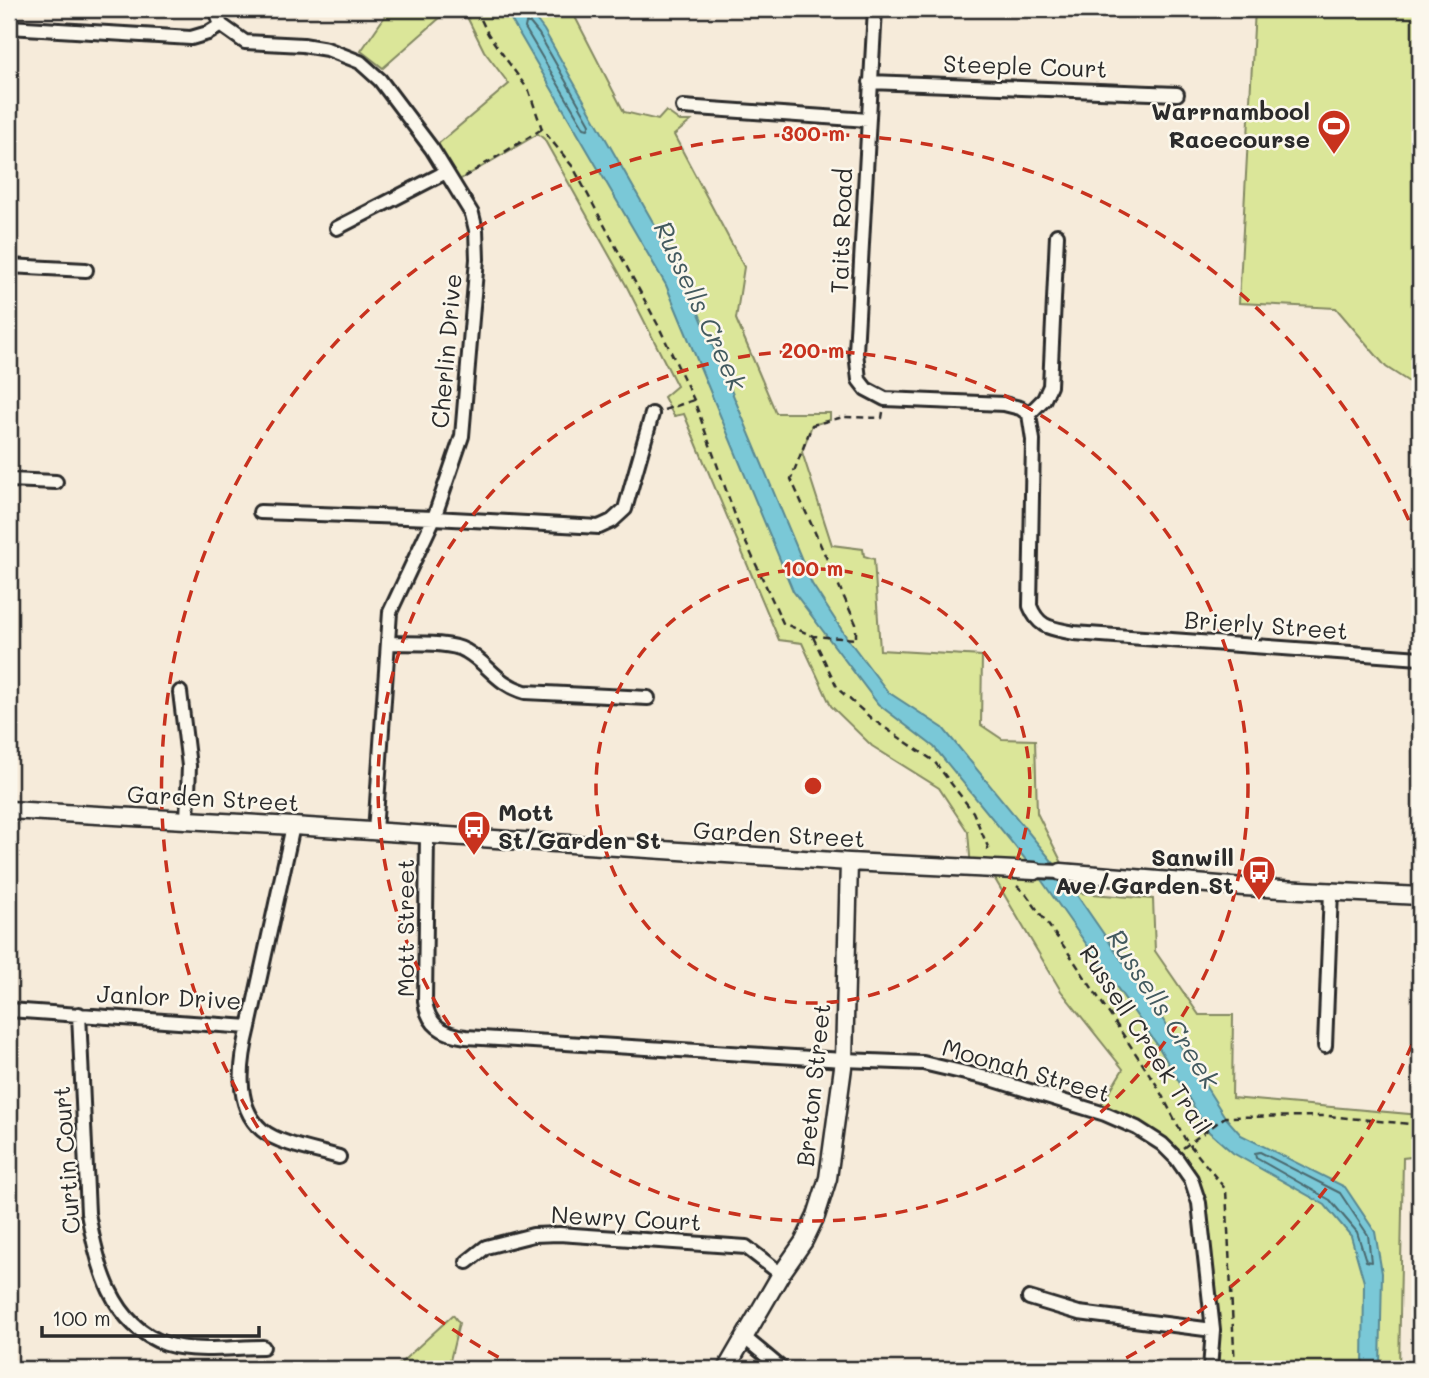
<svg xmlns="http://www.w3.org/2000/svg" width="1429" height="1378" font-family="Mali,sans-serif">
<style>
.green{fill:#dbe699;stroke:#838862;stroke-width:2}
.water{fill:#7ac8d7;stroke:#5a8992;stroke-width:2}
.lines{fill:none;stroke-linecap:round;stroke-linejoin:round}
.shore{stroke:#4b6a70;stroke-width:2}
.minor-casing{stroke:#2b2b2b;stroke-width:18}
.tertiary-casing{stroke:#2b2b2b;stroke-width:21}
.path{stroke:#2b2b2b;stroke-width:2.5;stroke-dasharray:7 5;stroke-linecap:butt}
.minor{stroke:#fbf7ec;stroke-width:12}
.tertiary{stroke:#fbf7ec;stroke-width:16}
.ring{fill:none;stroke:#c8321e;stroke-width:3.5;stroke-dasharray:12 9}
.labels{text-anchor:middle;stroke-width:5;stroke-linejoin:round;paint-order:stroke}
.street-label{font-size:24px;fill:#2b2b2b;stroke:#fbf7ec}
.poi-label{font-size:24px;font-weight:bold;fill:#2b2b2b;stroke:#fbf7ec;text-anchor:end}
.water-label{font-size:26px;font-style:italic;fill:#435a5f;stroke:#fbf7ec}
.centre{fill:#c8321e;stroke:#fbf7ec;stroke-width:3.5}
.ring-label{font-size:21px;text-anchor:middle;font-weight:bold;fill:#c8321e;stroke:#fbf7ec;stroke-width:5;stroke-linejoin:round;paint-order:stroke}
</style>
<rect width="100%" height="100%" fill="#f6ebda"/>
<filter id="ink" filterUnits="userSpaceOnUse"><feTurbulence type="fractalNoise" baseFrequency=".0143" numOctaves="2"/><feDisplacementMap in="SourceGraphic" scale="14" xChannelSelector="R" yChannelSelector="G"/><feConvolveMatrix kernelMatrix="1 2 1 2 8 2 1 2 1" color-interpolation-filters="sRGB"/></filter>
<g filter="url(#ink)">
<path class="green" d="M390 9H450L383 68 361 51Z
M463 9H571L624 112 658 120 666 111 680 121H691L674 135 744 267 736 319 776 413H830V420L812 425 802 452 832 545 863 549 864 556 874 559 880 650 982 656 981 725 1002 739 1035 740 1037 813 1067 873 1051 872 1068 892 1153 899 1155 951 1199 1015H1233L1232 1098 1420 1115V1156L1403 1158 1399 1369H1210L1199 1203 1162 1144 1097 1112 1123 1069 1061 991 989 869 971 868 968 832 939 788 872 746 831 706 802 643 779 640 684 414 674 416 664 397 677 386 626 285 544 139 538 134 454 183 432 149 509 84 484 51Z
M1255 9H1420V389L1386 367 1336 308 1239 303Z
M453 1315 459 1323 448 1369H394Z"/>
<path class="water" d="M505 9H528L544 30 683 275 812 584 847 638 888 692 943 728 1061 872 1172 1033 1225 1117 1241 1135 1345 1187 1375 1232 1382 1273 1380 1369H1363L1364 1282 1351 1236 1325 1205 1233 1153 1208 1131 1158 1046 1035 871 934 747 878 704 793 591 666 285Z"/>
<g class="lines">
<path class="shore" d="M526 23H530L539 34 590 124 588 129 584 128 525 28Z
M1260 1152 1340 1193 1368 1235 1371 1262 1366 1261 1357 1232 1330 1200 1256 1158 1255 1153Z"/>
<defs>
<path id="minor" d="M215 9 221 25 245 42 303 45 327 49 360 62 380 80 432 149 472 214 476 230 477 259 462 436 434 518 390 612 375 832
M875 9 856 352 859 380 866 389 885 399 1004 404 1020 408 1029 414 1033 440 1030 606C1039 629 1052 628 1074 633L1420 658
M9 27 191 38 208 33 221 25
M870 82 1177 94
M683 107 868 120
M337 228 446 172
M9 266 86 270
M1029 414 1044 399 1050 386 1057 235
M9 480 56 482
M260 512 434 518 599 527 612 521 625 509 652 414
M389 643C409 644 450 641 466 651 490 665 495 683 525 692L648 698
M180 692 189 766 187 821
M427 836 425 1001C428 1025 442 1034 466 1037L844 1060 923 1063 991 1079 1105 1114 1137 1128 1162 1144 1177 1159 1191 1179 1199 1203 1213 1330 1210 1369
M1035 871 1061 872
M9 1010 249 1027 293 826
M79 1014 88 1213C97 1264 111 1325 166 1344 195 1353 233 1347 263 1347
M249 1027C241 1059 233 1105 262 1130 278 1144 318 1151 339 1157
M1325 1046 1331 891
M467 1262 486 1247 533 1235 559 1234 746 1247 781 1274
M1029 1298 1079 1313 1213 1330
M745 1338 782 1369"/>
<path id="tertiary" d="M9 810 293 826 849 862 1035 871
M1061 872 1244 887 1420 896
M726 1369 781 1274 804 1241 816 1216 828 1178 844 1060 849 862"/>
</defs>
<use href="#minor" class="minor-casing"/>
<use href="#tertiary" class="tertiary-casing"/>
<path class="path" d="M476 9 488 34 529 91 542 129 573 167 658 325 694 400 741 532 783 623 813 636 856 639V624L791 479 812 425 843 417 882 418 883 412
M464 177 542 129
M664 410 694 400
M813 637 838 689 872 719 934 761 973 812 988 847V854
M1017 886 1026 894 1070 955 1156 1084 1185 1139 1226 1190 1235 1369
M1183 1148 1225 1117 1328 1116 1420 1125"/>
<use href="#minor" class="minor"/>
<use href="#tertiary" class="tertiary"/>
</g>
</g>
<g class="ring">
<circle cx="813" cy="786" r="217"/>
<circle cx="813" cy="786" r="435"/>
<path d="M1420 1025A652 652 0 0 1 1109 1367M517 1367A652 652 0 1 1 1420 547"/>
</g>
<defs>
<symbol id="stadium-pin" viewBox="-11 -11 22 30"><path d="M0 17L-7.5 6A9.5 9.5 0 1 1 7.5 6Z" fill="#c8321e" stroke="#fbf7ec"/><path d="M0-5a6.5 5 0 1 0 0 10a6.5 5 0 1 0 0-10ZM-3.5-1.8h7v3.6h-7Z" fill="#fff"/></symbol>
<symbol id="bus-pin" viewBox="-11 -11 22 30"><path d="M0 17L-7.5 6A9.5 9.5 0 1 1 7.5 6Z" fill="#c8321e" stroke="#fbf7ec"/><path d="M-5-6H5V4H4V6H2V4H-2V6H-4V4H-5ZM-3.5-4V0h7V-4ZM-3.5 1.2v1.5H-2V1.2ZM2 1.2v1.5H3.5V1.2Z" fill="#fff"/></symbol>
</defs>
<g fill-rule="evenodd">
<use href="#stadium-pin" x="1315" y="107" width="38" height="52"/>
<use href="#bus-pin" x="455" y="808" width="38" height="52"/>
<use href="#bus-pin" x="1240" y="853" width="38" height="52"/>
</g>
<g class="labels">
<g class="street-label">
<text transform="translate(1025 67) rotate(2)" y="8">Steeple Court</text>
<text transform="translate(842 231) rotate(-88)" y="8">Taits Road</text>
<text transform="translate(447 351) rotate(-85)" y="8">Cherlin Drive</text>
<text transform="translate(1266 626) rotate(4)" y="8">Brierly Street</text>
<text transform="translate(213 799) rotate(3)" y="8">Garden Street</text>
<text transform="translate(779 835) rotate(3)" y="8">Garden Street</text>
<text transform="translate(406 928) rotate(-90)" y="8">Mott Street</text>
<text transform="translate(169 998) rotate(3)" y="8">Janlor Drive</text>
<text transform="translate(1145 1040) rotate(57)" y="8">Russell Creek Trail</text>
<text transform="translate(1026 1071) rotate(16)" y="8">Moonah Street</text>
<text transform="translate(814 1085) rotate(-84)" y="8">Breton Street</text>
<text transform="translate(67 1160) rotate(-94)" y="8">Curtin Court</text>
<text transform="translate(626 1219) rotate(3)" y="8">Newry Court</text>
</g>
<g class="poi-label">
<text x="1310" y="120">Warrnambool<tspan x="1310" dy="28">Racecourse</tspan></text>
<text x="498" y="821" text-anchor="start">Mott<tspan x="498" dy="28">St/Garden St</tspan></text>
<text x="1234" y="866">Sanwill<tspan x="1234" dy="28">Ave/Garden St</tspan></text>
</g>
<g class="water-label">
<text transform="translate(700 306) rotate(65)" y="9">Russells Creek</text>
<text transform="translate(1163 1009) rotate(57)" y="9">Russells Creek</text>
</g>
</g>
<circle cx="813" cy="786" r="10" class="centre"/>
<g class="ring-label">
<text x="813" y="141">300 m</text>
<text x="813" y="358">200 m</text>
<text x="813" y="576">100 m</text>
</g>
<rect width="1429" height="1378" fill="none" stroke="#fbf7ec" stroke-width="35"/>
<rect x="18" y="18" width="1394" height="1343" fill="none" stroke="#2b2b2b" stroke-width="2.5" filter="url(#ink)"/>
<path d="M42 1326v10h217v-10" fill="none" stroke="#2b2b2b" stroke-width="3.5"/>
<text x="52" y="1326" font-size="21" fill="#2b2b2b" stroke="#fbf7ec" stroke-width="5" paint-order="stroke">100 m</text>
</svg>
